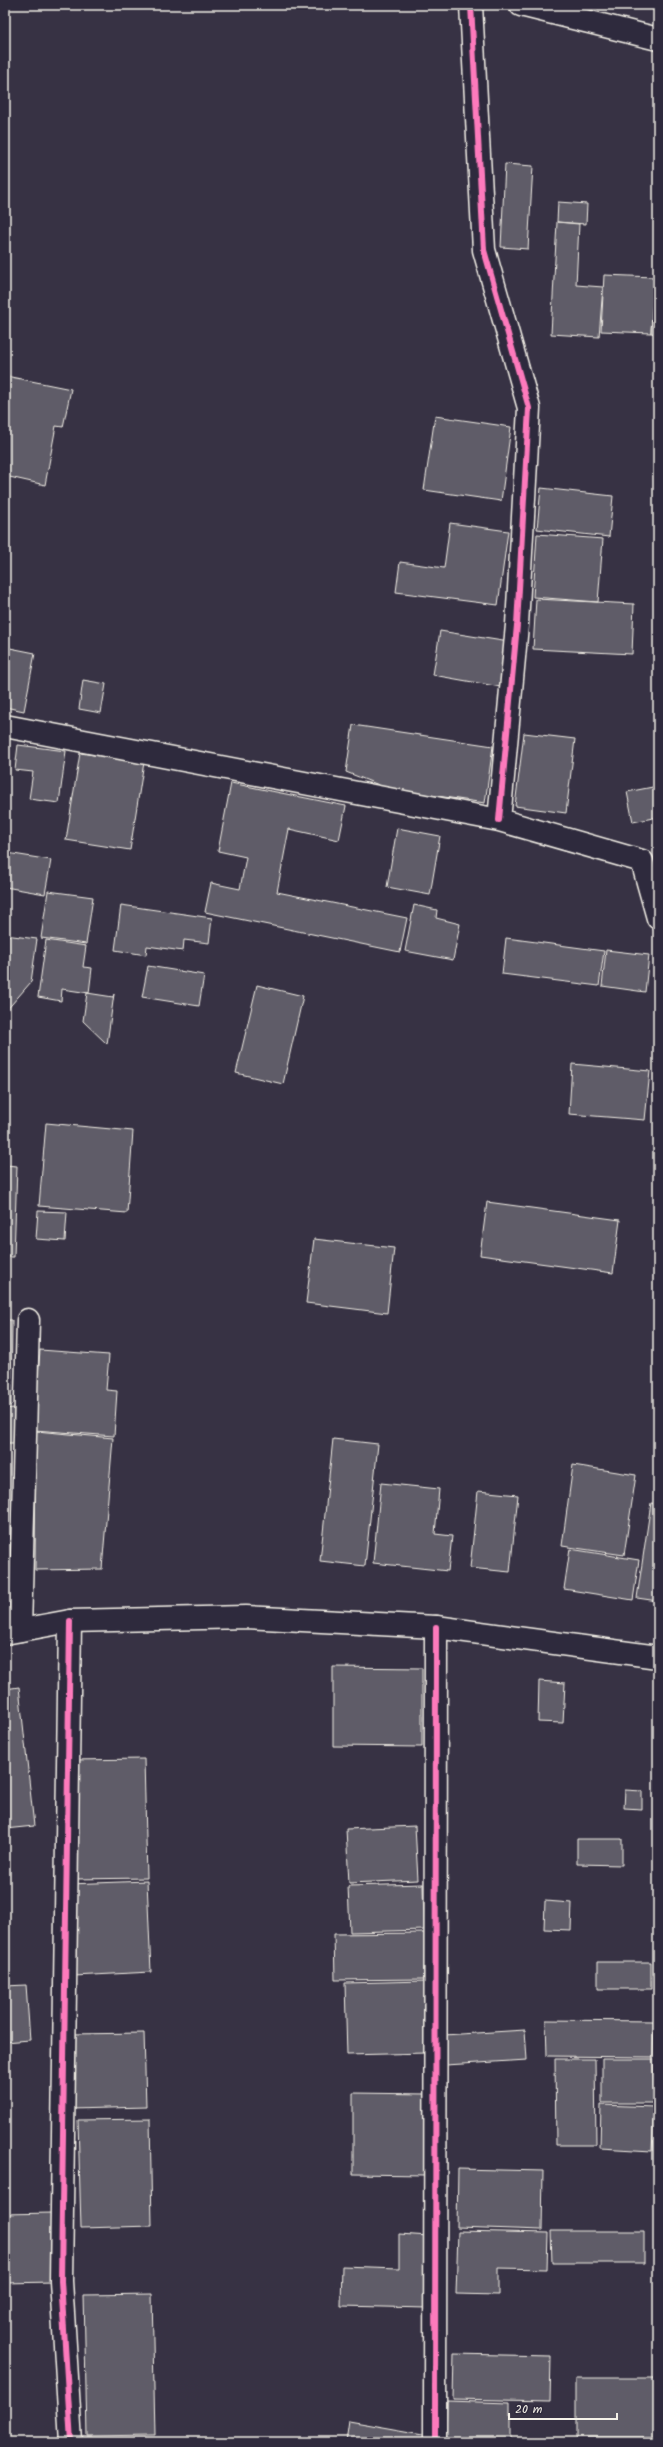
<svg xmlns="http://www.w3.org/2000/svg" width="663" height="2447" font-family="Kalam,sans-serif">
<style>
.building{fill:#5f5c67;stroke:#f4f1e8}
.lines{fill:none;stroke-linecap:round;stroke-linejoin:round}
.minor-casing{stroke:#f4f1e8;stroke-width:25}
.tertiary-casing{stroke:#f4f1e8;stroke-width:25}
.secondary-casing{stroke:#f4f1e8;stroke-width:25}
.minor{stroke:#2f2a3d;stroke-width:22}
.tertiary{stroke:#2f2a3d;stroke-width:22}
.secondary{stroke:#2f2a3d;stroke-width:22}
.cycleway-casing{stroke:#2f2a3d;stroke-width:8}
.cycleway{stroke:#fd7abc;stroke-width:6}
</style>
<rect width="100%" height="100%" fill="#373244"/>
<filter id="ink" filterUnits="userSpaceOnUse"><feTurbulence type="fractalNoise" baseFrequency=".025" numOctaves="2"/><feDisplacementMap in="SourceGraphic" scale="8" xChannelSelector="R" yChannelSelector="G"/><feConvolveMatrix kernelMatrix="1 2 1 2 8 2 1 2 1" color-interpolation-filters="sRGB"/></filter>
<g filter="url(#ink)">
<path class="building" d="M505 164 533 166 528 249 501 247Z
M558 202 587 204 586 224 557 222Z
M557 222 579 224 576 285 603 287 599 337 551 334Z
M604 275 654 277 651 333 601 331Z
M654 280H658V334L651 333Z
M6 376 71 389 63 427 56 426 45 485 5 476Z
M435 416 511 427 501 501 424 490Z
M541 488 613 496 609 537 537 529Z
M450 523 508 531 498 605 396 592 400 562 444 568Z
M537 534 603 539 598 602 533 597Z
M536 599 634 604 632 654 533 649Z
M440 631 509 642 501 687 433 675Z
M5 647 35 653 24 711 5 707Z
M83 680 106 684 101 713 79 709Z
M353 725 493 746 485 803 389 789 346 772Z
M524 733 575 739 566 813 515 806Z
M18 745 66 751 59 803 29 799 33 772 15 770Z
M80 753 144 762 130 850 66 840Z
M231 783 346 806 339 840 289 829 277 892 407 918 400 952 205 912 211 883 240 889 246 857 218 851Z
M658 786V817L633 822 627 792Z
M397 828 440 836 430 895 387 887Z
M7 853 51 860 45 894 5 887Z
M48 891 93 897 86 944 41 938Z
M121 905 212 918 209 943 184 940 183 951 147 946 146 955 115 950Z
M414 905 437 910 436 918 460 924 453 960 405 951Z
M5 935 37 939 31 982 5 1012Z
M506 938 604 951 599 986 502 974Z
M46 940 86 946 83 967 92 968 89 993 62 989 61 1001 38 997Z
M606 950 649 955 645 992 602 986Z
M148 966 204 975 199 1006 142 997Z
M257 985 303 996 283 1084 236 1073Z
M87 993 113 997 114 994 107 1044 83 1021Z
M572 1064 650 1071 645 1120 569 1114Z
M46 1123 133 1131 127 1213 39 1206Z
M5 1165 17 1166 14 1257H5Z
M487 1202 620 1220 613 1273 480 1255Z
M38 1211 67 1212 65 1241 36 1239Z
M314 1239 394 1248 387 1313 306 1303Z
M5 1320H12L11 1405H5Z
M40 1350 109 1355 106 1390 117 1391 114 1436 34 1430Z
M14 1408 16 1443H5V1409Z
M36 1431 113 1438 102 1569 35 1570Z
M333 1439 378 1444 365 1566 320 1561Z
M573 1465 636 1475 624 1555 562 1546Z
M381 1483 439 1489 435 1534 452 1536 448 1571 373 1563Z
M478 1491 518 1495 510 1572 470 1568Z
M651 1503 658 1504V1601L637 1598Z
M570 1549 639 1560 633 1600 564 1589Z
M333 1667 422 1668V1747L333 1746Z
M539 1681 565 1683 563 1723 538 1722Z
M19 1687 34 1826 5 1829V1689Z
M144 1759 147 1878 74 1879 72 1760Z
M625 1790 642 1791V1809L624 1808Z
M415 1826 418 1880 349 1883 346 1829Z
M577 1839H622V1865L577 1864Z
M147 1881 151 1972 74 1976 69 1884Z
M423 1884 424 1930 350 1932 348 1886Z
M545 1901 572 1903 571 1930 544 1929Z
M424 1933V1979L335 1980 334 1934Z
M598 1962H651V1989H598Z
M425 1981 426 2053 347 2055 345 1983Z
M26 1985 30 2040 5 2042V1986Z
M546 2020 654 2021 653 2057 547 2056Z
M525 2030 527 2060 446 2065 444 2035Z
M144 2033 146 2107 71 2109 70 2034Z
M555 2059H595L596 2145H556Z
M602 2059H653L654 2103H602Z
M353 2093 426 2094 425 2175 353 2174Z
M601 2105 654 2107 652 2151 600 2148Z
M150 2119 152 2226 81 2228 78 2120Z
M458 2169 543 2171 542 2230 457 2227Z
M51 2213 53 2282 5 2283V2214Z
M458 2231 548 2233 547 2269 498 2268V2295L456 2294Z
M551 2231H644V2263H552Z
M399 2234 429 2236 427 2308 341 2306 342 2266 399 2268Z
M152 2294 155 2435 87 2436 84 2295Z
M454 2354 551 2356 550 2401 453 2399Z
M576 2378H657V2437H576Z
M447 2401 510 2403V2442H446Z
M349 2421 434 2436 433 2442H346Z"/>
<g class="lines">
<defs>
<path id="minor" d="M471 5 484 250 529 408 517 625 499 820
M5 726 499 820 642 861 658 918
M70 1621 61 2281 71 2442
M20 1630 28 1320
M435 2442 436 1627"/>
<path id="tertiary" d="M521 5 658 39"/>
<path id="secondary" d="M5 1633 70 1621 246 1617 436 1627 658 1657"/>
</defs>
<use href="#minor" class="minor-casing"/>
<use href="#tertiary" class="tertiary-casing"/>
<use href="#secondary" class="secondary-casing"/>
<use href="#minor" class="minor"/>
<use href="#tertiary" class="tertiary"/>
<use href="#secondary" class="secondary"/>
<defs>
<path id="cycleway" d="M471 5 484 250 529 408 517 625 499 820
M70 1621 61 2281 71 2442
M435 2442 436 1627"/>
</defs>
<use href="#cycleway" class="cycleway-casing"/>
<use href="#cycleway" class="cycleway"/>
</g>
</g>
<rect width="663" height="2447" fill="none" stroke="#2f2a3d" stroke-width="20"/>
<rect x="10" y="10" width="643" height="2427" fill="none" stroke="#f4f1e8" stroke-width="1.5" filter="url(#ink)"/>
<path d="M509 2413v6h108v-6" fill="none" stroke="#f4f1e8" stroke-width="2"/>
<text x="515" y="2413" font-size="12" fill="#f4f1e8" stroke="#2f2a3d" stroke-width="3" paint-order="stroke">20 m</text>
</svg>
